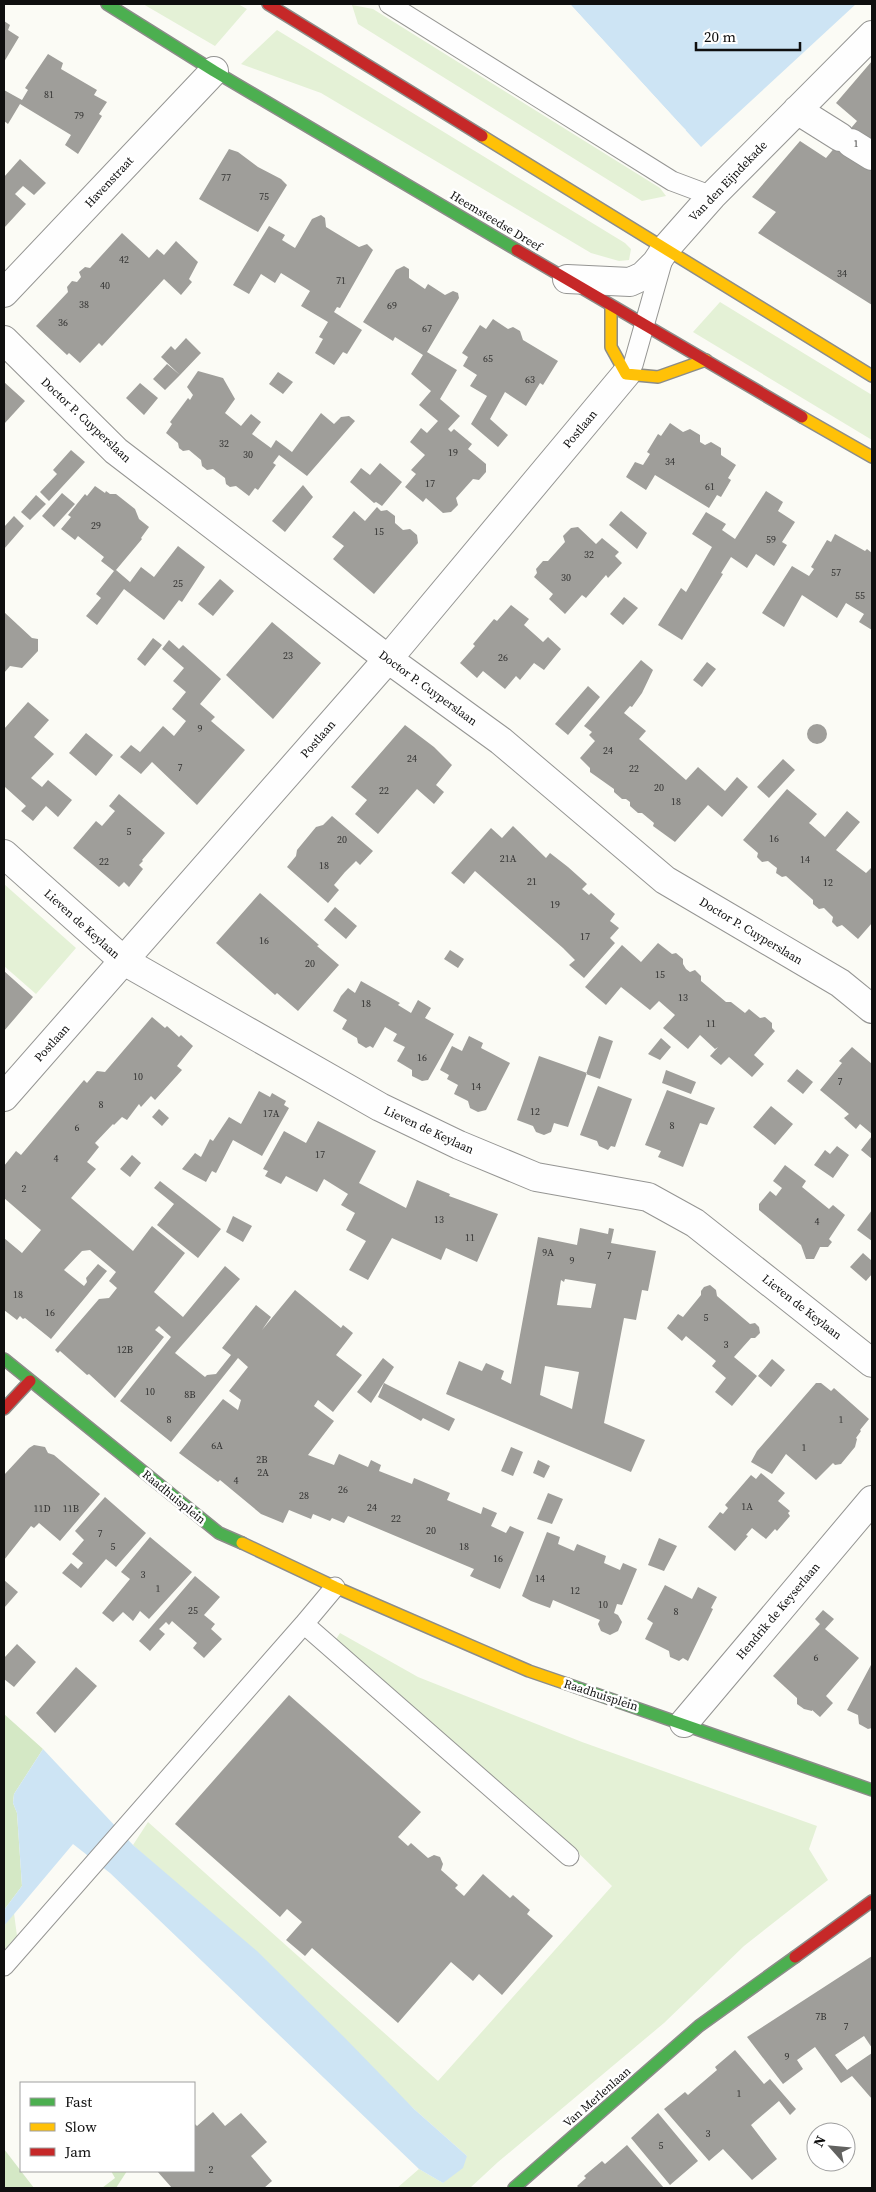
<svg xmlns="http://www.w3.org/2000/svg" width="876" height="2192" font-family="'Source Serif 4',serif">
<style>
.green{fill:#e4f1d6}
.forest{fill:#d4e8c5}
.water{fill:#cde4f4}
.pier{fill:#fbfbf5}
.building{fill:#9f9e9a;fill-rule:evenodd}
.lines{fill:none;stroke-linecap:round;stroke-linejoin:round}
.lane-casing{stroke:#959593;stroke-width:21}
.street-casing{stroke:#959593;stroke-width:30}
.fast-casing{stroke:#8c8c89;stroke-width:14}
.slow-casing{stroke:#8c8c89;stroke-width:14}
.jam-casing{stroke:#8c8c89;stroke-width:14}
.lane{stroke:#fefefe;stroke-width:19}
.street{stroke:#fefefe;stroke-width:28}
.fast{stroke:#4caf50;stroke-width:11}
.slow{stroke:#ffc107;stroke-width:11}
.jam{stroke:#c62828;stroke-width:11}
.labels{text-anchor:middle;stroke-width:5;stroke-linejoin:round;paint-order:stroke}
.number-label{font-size:10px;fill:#333332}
.street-label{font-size:12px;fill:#0f0f0f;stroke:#fff}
</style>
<rect width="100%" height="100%" fill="#fbfbf5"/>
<path class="green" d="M143 4H238L247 9 215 46Z
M352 5 373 9 660 188 666 196 642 201 358 24Z
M277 30 625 243 631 249 629 260 619 261 591 253 321 93 241 64Z
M720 302 872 395V440L693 332Z
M4 884 76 948 36 994 4 966Z
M340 1633 418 1677 582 1742 817 1826 809 1849 828 1880 744 1946 664 2023 498 2162 470 2188H397L419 2169 443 2183 467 2156 414 2109 133 1845 148 1822 438 2081 612 1886 558 1833 333 1644Z
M14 1913 17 1936 4 1950V1926Z"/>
<path class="forest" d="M4 1714 43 1749 14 1794 13 1803 17 1813 22 1886 4 1910Z
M4 2149 34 2188H4Z
M111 2171H127L116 2188H102L115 2178Z"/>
<path class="water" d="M570 4H856L701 147Z
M43 1749 133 1845 257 1951 345 2038 414 2109 467 2156 463 2168 443 2183 419 2169 110 1873 73 1844 4 1926V1910L22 1886 17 1813 13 1803 14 1794Z"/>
<path class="pier" d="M567 4H570L680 124 686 130 684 132Z"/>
<path class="building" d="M4 21 10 25 8 30 19 37 4 62Z
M48 54 63 63 61 69 97 90 94 95 107 102 99 114 102 116 78 154 65 145 71 135 20 104 8 124 4 121V90L22 100 28 90 25 88Z
M872 61V305L758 233 776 212 752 197 800 141 826 158 857 121 836 103Z
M229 149 238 152 258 167 281 179 287 185 258 232 199 199Z
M20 159 46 183 34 195 23 186 15 194 26 204 4 228V177Z
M321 215 325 218 326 227 359 247 367 244 373 250 340 308 337 307 334 312 362 330 347 354 343 352 334 365 315 353 323 339 319 337 328 322 301 306 310 291 281 273 275 283 261 274 249 294 233 285 269 226 285 235 282 240 295 248 312 219Z
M122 233 149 258 157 249 164 255 176 241 198 262 189 279 192 282 181 295 164 279 102 346 99 343 80 363 69 353 67 355 36 326 68 292 67 287 72 281 77 282 81 277 79 272 85 267 90 268Z
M404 266 409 269V278L425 289 428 284 445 295 453 291 458 293 459 298 427 352 457 370 440 399 460 416 448 429 451 432 454 429 472 444 468 449 486 464V472L479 480 473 479 456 498 458 505 451 512 443 513 426 498 423 502 405 487 416 474 411 470 425 455 410 442 421 428 427 433 438 421 419 405 431 391 411 374 423 355 395 337 393 341 363 322 396 270Z
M493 319 508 329 513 327 520 331 523 340 558 361 543 385 540 383 526 406 505 392 490 419 508 435 498 447 471 424 487 396 470 386 477 375 463 366 468 357 462 353 480 325 486 329Z
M186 338 201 353 180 375 161 357 171 346 175 350Z
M167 364 180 375 165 390 153 379Z
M198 371 223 378 235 399 225 413 241 426 251 414 261 422 252 434 271 448 276 440 292 452 321 413 334 424 341 417 349 416 355 421 307 476 279 455 273 463 276 465 258 490 255 488 249 496 236 486 230 487 226 484 225 478 213 469 207 470 202 466 201 460 189 450 183 451 179 448 178 443 166 433 172 424 170 422 188 398 190 400 193 395 187 387Z
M278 372 293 382 283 394 269 384Z
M4 382 25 401 4 424Z
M140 383 158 398 144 415 126 398Z
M670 423 683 432 690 429 700 435V442L705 445 711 442 721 448V455L736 465 728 478 731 480 721 497 717 495 709 508 655 475 646 490 626 477 635 462 643 465 650 454 647 452 658 434 661 436Z
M71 450 85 462 49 501 40 492 57 474 53 470Z
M380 463 402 482 382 506 376 502 374 503 350 482 361 468 370 475Z
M303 485 313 497 285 532 272 521Z
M95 486 105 493 106 491 110 494H116L135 509 139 519 149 527 141 538 142 539 116 570 130 582 141 567 154 577 178 546 205 567 182 602 179 600 164 620 124 589 97 625 86 616 101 598 96 594 114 571 101 561 104 557 78 536 75 540 61 529 71 517 68 515 85 494 87 496Z
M766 491 783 502 778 511 795 522 782 542 787 545 774 566 756 554 747 568 731 557 721 573 723 574 682 640 658 625 681 588 686 592 712 547 692 534 706 512 726 524 722 530 735 539Z
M62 493 75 504 54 527 42 516Z
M36 495 46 504 30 520 21 512Z
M377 507 381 511 387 510 395 516V523L403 530 410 529 417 535 418 543 374 594 333 559 344 546 332 537 354 511 365 521Z
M621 511 647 533 637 549 609 525Z
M14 516 24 526 4 549V527Z
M578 527 596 544 602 538 619 552 615 556 622 563 608 578 606 575 586 598 582 595 565 614 549 599 553 594 534 577 537 573 536 569 543 561H548L565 542 563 536 571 528Z
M835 534 865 551 867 549 872 553V630L859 622 864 614 846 603 837 618 802 595 784 627 762 613 792 566 809 576 814 569 811 567 827 540 831 542Z
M220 579 234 591 213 616 198 604Z
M624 597 638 608 623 625 610 614Z
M511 605 529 619 524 625 543 642 548 637 561 649 544 670 534 663 520 680 516 676 505 689 483 671 477 678 460 663 475 646 473 644 494 619 497 621Z
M4 612 32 638 38 639V651L22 668 10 666 4 673Z
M272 622 321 663 273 719 226 675Z
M153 638 162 645 145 666 137 659Z
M169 640 179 649 183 645 221 679 200 704 215 717 211 721 245 750 197 805 152 762 141 774 120 757 131 745 140 752 163 726 174 736 186 721 172 709 186 692 173 681 184 668 162 649Z
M641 660 653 670 642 693 632 707 630 706 624 713 646 731 639 739 686 780 698 767 725 791 737 777 748 787 722 817 708 805 675 842 653 826 654 823 642 813H638L630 806V802L626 799H622L614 792V789L590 772V768L580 758 595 741 589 735 592 732 584 726Z
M707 662 716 669 702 687 693 680Z
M588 686 600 697 568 735 555 724Z
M28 702 49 720 34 737 54 754 31 778 42 787 48 780 72 800 58 817 46 806 33 821 21 811 26 806 5 787 4 789V729Z
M807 734a10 10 0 1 1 20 0a10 10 0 1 1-20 0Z
M405 725 434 747 452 765 436 785 444 792 434 804 417 789 378 834 355 814 367 800 351 787Z
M86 733 113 755 96 776 69 753Z
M783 759 795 770 769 798 757 787Z
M787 789 817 814 809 823 825 837 847 811 860 822 836 850 866 873 871 868 872 869V923L858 939 842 925 837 927 832 922 833 917 824 908 819 909 813 904V900L786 876 782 877 776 873 777 868 773 865 768 861 762 862 757 857 758 853 743 840Z
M119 794 165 833 142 860 143 861 139 865 143 869 129 887 124 882 119 887 73 848 96 821 102 826 115 811 109 806Z
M332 816 373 851 360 865 356 861 345 872 334 885 339 890 328 903 287 867 296 856 297 850 316 827 323 825Z
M513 826 546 858 550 853 568 867 587 884 582 889 589 895 591 893 615 914 610 921 619 928 610 938 615 943 584 978 569 965 575 960 563 948 475 871 464 884 451 873 491 828 502 838Z
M260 893 319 945 317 946 339 965 298 1011 277 993 275 995 216 943Z
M335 907 357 926 346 939 324 920Z
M658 943 672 954 676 953 683 959V964L686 969 690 972 695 970 701 976V981L726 1002H731L745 1013 749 1009 760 1018 765 1017 772 1023V1028L775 1031 754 1055 764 1064 752 1077 729 1057 721 1065 710 1056 718 1047 715 1049 700 1035 688 1049 663 1028 675 1015 659 1001 650 1010 621 987 606 1005 585 987 622 945 641 962Z
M450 950 464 959 458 968 444 959Z
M4 971 33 997 4 1031Z
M361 981 400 1003 398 1005 411 1013 418 1000 431 1008 425 1018 454 1034 428 1080 422 1081 412 1076V1070L397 1061 405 1047 393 1041 397 1034 385 1027 373 1048 370 1046 366 1048 358 1043 357 1038 342 1029 347 1020 333 1011 341 996 348 988 355 993Z
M152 1017 165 1028 167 1026 179 1037 181 1035 193 1046 177 1066 182 1070 155 1100 151 1096 141 1107 139 1104 127 1120 122 1117 114 1125 113 1124 95 1143 99 1147 87 1162 96 1169 71 1198 133 1251 152 1226 185 1253 154 1292 183 1317 225 1266 240 1279 175 1353 205 1377 207 1375 216 1374 231 1355 222 1348 256 1305 271 1317 262 1330 295 1290 341 1328 343 1325 353 1333 336 1355 362 1375 333 1412 318 1400 314 1406 334 1421 308 1455 334 1465 339 1454 368 1467 371 1460 381 1465 379 1471 412 1484 414 1478 450 1493 447 1500 481 1514 483 1507 497 1513 491 1526 506 1533 510 1526 524 1532 500 1589 470 1576 474 1569 348 1516 344 1523 332 1518 330 1521 313 1514 311 1519 289 1510 283 1523 261 1514 220 1480 218 1482 179 1453 223 1399 238 1410 241 1400 229 1391 248 1367 238 1358 171 1442 120 1401 171 1337 159 1326 155 1330 164 1337 115 1398 89 1374 87 1375 60 1351 58 1353 55 1350 99 1299 109 1298 117 1288 109 1281 116 1272 90 1250 82 1251 64 1270 84 1286 87 1282 86 1278 98 1264 107 1271 51 1339 25 1318 23 1319 20 1316 17 1320 4 1310V1238L22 1253 41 1230 4 1198V1166L16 1151 21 1155 84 1080 87 1083 97 1071 105 1072Z
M469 1036 483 1043 481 1048 510 1063 486 1110 478 1112 470 1108 468 1101 454 1094 458 1085 447 1079 449 1075 440 1070 452 1046 462 1051Z
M599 1036 613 1041 600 1079 586 1074Z
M661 1038 671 1047 660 1060 648 1054Z
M852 1047 872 1064V1134L860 1124 856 1129 844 1118 849 1114 820 1090 842 1063 839 1061Z
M539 1056 587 1073 568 1127 554 1123 551 1132 544 1135 536 1132 533 1126 517 1120Z
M797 1069 813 1082 803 1094 787 1081Z
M666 1070 696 1082 691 1094 662 1083Z
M598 1086 632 1099 615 1147 611 1146 608 1150 599 1146 597 1141 580 1135Z
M667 1090 715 1108 707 1125 700 1123 683 1167 658 1157 661 1151 645 1145Z
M259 1091 270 1097 272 1093 286 1101 284 1105 289 1108 262 1156 233 1140 216 1173 212 1171 206 1182 182 1169 195 1153 201 1157 210 1139 213 1141 229 1117 241 1124Z
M771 1106 793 1124 775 1145 753 1127Z
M159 1109 169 1118 162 1126 152 1117Z
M318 1121 376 1151 359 1183 406 1208 417 1180 450 1194 449 1196 498 1214 477 1262 446 1248 441 1260 392 1238 368 1280 349 1270 366 1241 346 1230 355 1213 341 1205 348 1194 324 1179 317 1192 286 1176 281 1184 265 1176 268 1171 263 1169 284 1131 306 1143Z
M872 1136V1159L861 1150Z
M837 1146 849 1155 833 1178 814 1165 825 1150 830 1154Z
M132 1155 141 1163 130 1177 120 1169Z
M785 1165 806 1181 802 1187 829 1209 833 1205 845 1215 829 1239 832 1242 828 1247H820L814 1259H806L801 1245 759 1210V1204L770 1191 776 1196 782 1188 773 1181Z
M160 1181 221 1229 198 1258 157 1225 174 1204 154 1188Z
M872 1210V1241L857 1230Z
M233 1216 252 1226 243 1242 226 1232Z
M580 1228 608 1234 609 1228 614 1229 611 1243 656 1251 648 1291 642 1290 636 1320 624 1318 604 1423 645 1440 631 1472 446 1394 459 1361 482 1371 486 1363 504 1371 501 1379 511 1384 538 1237 577 1245ZM565 1279 596 1284 591 1308 557 1305 561 1280 564 1282ZM545 1366 579 1372 572 1409 540 1395Z
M863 1253 872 1261V1274L866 1281 850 1267Z
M710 1285 716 1290 717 1296 750 1324 755 1323 759 1327 760 1333 755 1338H751L734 1357 757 1376 732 1406 715 1392 726 1378 712 1366 716 1361 686 1336 682 1341 667 1328 678 1314 683 1317 701 1295V1291L704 1287Z
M383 1358 394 1367 371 1403 357 1392Z
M772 1359 785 1370 771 1387 758 1376Z
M384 1383 455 1419 449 1431 423 1418 421 1421 378 1397Z
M816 1383H821L831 1391 834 1388 869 1419 860 1430 861 1431 856 1438 857 1439 855 1447 841 1464 835 1465 833 1463 816 1480 786 1454 772 1474 751 1462 757 1451Z
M34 1445 45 1447 48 1453 54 1455 100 1494 60 1541 39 1523 34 1528 31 1526 4 1560V1475L29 1448Z
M511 1447 523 1452 513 1476 501 1471Z
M538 1460 550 1466 544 1478 533 1473Z
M761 1473 785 1493 778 1501 790 1511 788 1513 790 1516 777 1531 775 1529 766 1539 752 1528 746 1535 748 1536 735 1551 708 1527 720 1512 723 1514 728 1508 725 1505 751 1475 756 1479Z
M548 1493 563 1499 552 1524 537 1519Z
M105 1497 146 1533 116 1567 106 1559 81 1588 62 1573 71 1563 78 1569 83 1563 72 1554 84 1540 75 1531Z
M547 1532 560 1537 558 1544 574 1551 577 1544 606 1556 604 1563 620 1570 623 1563 637 1569 622 1605 617 1604 614 1613 618 1615 622 1622 618 1631 610 1635 601 1631 598 1624 600 1620 553 1600 550 1608 531 1601 522 1596Z
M150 1537 192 1572 149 1619 140 1611 133 1621 123 1612 113 1622 102 1613 130 1579 121 1572Z
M659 1538 677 1546 664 1571 648 1565Z
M195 1576 220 1597 204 1615 215 1624 211 1629 222 1639 204 1658 193 1648 197 1643 172 1621 169 1625 166 1622 159 1629 165 1634 150 1651 139 1641Z
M4 1580 18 1592 4 1608Z
M665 1585 692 1599 698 1587 717 1597 711 1608 713 1609 688 1661 683 1658 679 1661 670 1657 669 1651 645 1639 653 1623 647 1619Z
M823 1610 834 1619 825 1629 859 1658 826 1696 833 1703 820 1717 812 1710V1711L804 1709 797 1704V1698L773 1676 820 1624 815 1619Z
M17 1644 36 1662 14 1687 4 1679V1658Z
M872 1663V1728L868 1729 859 1724 858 1715 847 1710Z
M76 1667 97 1686 55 1733 36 1713Z
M289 1695 421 1812 398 1837 408 1846 411 1843 428 1858 434 1855 440 1857 443 1864 441 1870 458 1885 455 1888 464 1896 483 1874 510 1898 513 1895 530 1910 527 1914 553 1936 502 1995 479 1974 473 1981 451 1962 398 2023 312 1948 305 1956 286 1940 302 1922 287 1909 280 1917 175 1824Z
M872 1956V2048L864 2036 835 2055 847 2070 872 2053V2099L852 2076 841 2083 815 2047 797 2060 803 2069 783 2084 747 2037Z
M735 2050 764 2084 770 2079 796 2109 790 2115 779 2101 751 2125 777 2159 752 2180 723 2149 709 2161 664 2109 685 2092 688 2095 697 2087 717 2070 715 2067Z
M213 2112 225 2126 241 2113 267 2142 251 2156 272 2181 264 2188H172L157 2171H194V2123L197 2126Z
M658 2113 698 2161 670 2185 631 2138Z
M627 2145 664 2188H579L577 2186 586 2178 584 2176 602 2161 605 2164Z"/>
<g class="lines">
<defs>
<path id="lane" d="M389 4 672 181 712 196
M633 365 663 259
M335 1587 304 1624 569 1856
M4 1966 304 1624"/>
<path id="street" d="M797 110 840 137
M851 143 872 156
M567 279 630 282 643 276 656 263 666 248 712 196 872 35
M4 293 214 71
M4 340 116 451 388 659 501 741 665 880 840 983 872 1009
M4 854 124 961 380 1107 459 1145 536 1177 648 1197 695 1223 872 1363
M4 1097 388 659 626 374
M684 1723 872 1500"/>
<path id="fast" d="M107 4 214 71 517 250
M4 1359 219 1533 242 1543
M567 1684 872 1790
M514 2188 699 2026 795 1957"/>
<path id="slow" d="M482 136 872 376
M611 306V347L626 374 658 377 706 360
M802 417 872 457
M242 1543 335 1587 529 1671 567 1684"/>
<path id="jam" d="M268 4 482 136
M517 250 802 417
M4 1409 30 1381
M795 1957 872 1901"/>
</defs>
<use href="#lane" class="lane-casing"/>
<use href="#street" class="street-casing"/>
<use href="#fast" class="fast-casing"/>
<use href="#slow" class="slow-casing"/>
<use href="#jam" class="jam-casing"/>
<use href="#lane" class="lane"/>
<use href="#street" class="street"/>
<use href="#fast" class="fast"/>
<use href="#slow" class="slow"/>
<use href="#jam" class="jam"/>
</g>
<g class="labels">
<g class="number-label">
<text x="49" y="98">81</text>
<text x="79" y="119">79</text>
<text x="856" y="147">1</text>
<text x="226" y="181">77</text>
<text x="264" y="200">75</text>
<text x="124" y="263">42</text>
<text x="842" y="277">34</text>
<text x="341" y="284">71</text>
<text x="105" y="289">40</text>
<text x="84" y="308">38</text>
<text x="392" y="309">69</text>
<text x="63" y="326">36</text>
<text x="427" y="332">67</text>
<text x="488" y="362">65</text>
<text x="530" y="383">63</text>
<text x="224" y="447">32</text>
<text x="453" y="456">19</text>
<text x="248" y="458">30</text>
<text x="670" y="465">34</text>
<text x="430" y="487">17</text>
<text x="710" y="490">61</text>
<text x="96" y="529">29</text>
<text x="379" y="535">15</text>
<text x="771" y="543">59</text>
<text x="589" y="558">32</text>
<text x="836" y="576">57</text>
<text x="566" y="581">30</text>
<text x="178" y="587">25</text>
<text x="860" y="599">55</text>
<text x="288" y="659">23</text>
<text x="503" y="661">26</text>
<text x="200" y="732">9</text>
<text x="608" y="754">24</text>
<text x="412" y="762">24</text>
<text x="180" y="771">7</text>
<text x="634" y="772">22</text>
<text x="659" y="791">20</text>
<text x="384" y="794">22</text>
<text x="676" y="805">18</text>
<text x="129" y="835">5</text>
<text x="774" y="842">16</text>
<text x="342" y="843">20</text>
<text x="508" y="862">21A</text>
<text x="805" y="863">14</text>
<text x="104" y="865">22</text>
<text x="324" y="869">18</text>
<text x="532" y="885">21</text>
<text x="828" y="886">12</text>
<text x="555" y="908">19</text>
<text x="585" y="940">17</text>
<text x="264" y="944">16</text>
<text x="310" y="967">20</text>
<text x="660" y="978">15</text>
<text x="683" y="1001">13</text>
<text x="366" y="1007">18</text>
<text x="711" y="1027">11</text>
<text x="422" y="1061">16</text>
<text x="138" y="1080">10</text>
<text x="840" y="1085">7</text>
<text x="476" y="1090">14</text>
<text x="101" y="1108">8</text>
<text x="535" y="1115">12</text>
<text x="271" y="1117">17A</text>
<text x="672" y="1129">8</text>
<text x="77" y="1131">6</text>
<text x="320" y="1158">17</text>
<text x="56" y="1162">4</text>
<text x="24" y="1192">2</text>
<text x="439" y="1223">13</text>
<text x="817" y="1225">4</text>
<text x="470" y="1241">11</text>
<text x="548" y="1256">9A</text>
<text x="609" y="1259">7</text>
<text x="572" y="1264">9</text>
<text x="18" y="1298">18</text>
<text x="50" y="1316">16</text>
<text x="706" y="1321">5</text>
<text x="726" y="1348">3</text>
<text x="125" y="1353">12B</text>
<text x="150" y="1395">10</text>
<text x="190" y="1398">8B</text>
<text x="169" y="1423">8</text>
<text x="841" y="1423">1</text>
<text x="217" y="1449">6A</text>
<text x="804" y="1451">1</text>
<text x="262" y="1463">2B</text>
<text x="263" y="1476">2A</text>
<text x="236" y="1484">4</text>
<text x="343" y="1493">26</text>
<text x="304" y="1499">28</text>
<text x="747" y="1510">1A</text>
<text x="372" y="1511">24</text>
<text x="42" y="1512">11D</text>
<text x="71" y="1512">11B</text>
<text x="396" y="1522">22</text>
<text x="431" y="1534">20</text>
<text x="100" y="1537">7</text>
<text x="113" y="1550">5</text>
<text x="464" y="1550">18</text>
<text x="498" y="1562">16</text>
<text x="143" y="1578">3</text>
<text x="540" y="1582">14</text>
<text x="158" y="1592">1</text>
<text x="575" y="1594">12</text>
<text x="603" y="1608">10</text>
<text x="193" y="1614">25</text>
<text x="676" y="1615">8</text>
<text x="816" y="1661">6</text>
<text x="821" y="2020">7B</text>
<text x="846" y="2030">7</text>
<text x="787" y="2060">9</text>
<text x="739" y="2097">1</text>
<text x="708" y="2137">3</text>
<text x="661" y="2149">5</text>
<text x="211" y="2173">2</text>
</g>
<g class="street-label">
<text transform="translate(728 181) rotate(-46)" y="4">Van den Eijndekade</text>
<text transform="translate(109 182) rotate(-47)" y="4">Havenstraat</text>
<text transform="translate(496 221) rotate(31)" y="4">Heemsteedse Dreef</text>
<text transform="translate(86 420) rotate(43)" y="4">Doctor P. Cuyperslaan</text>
<text transform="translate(580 429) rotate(-50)" y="4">Postlaan</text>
<text transform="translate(428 688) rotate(36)" y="4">Doctor P. Cuyperslaan</text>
<text transform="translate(318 739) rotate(-49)" y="4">Postlaan</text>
<text transform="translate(82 924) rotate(42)" y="4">Lieven de Keylaan</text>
<text transform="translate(751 931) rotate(31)" y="4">Doctor P. Cuyperslaan</text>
<text transform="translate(52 1043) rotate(-48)" y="4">Postlaan</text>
<text transform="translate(429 1130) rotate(25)" y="4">Lieven de Keylaan</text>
<text transform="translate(802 1307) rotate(38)" y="4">Lieven de Keylaan</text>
<text transform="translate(174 1497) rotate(39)" y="4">Raadhuisplein</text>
<text transform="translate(778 1611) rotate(-50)" y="4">Hendrik de Keyserlaan</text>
<text transform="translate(601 1695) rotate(18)" y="4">Raadhuisplein</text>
<text transform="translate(597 2097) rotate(-41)" y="4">Van Merlenlaan</text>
</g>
</g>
<rect width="876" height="2192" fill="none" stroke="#0f0f0f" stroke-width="10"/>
<rect x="20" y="2082" width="175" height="90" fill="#ffffff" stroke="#9f9f9f"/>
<rect x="30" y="2098" width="25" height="8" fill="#4caf50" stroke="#9f9f9f"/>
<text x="65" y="2107" font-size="15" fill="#0f0f0f">Fast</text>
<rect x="30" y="2123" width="25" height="8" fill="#ffc107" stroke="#9f9f9f"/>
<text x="65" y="2132" font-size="15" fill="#0f0f0f">Slow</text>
<rect x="30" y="2148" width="25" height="8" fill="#c62828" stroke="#9f9f9f"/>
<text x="65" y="2157" font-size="15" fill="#0f0f0f">Jam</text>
<g transform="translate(831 2147) rotate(297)"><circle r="24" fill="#ffffff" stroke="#9f9f9f"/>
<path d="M0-4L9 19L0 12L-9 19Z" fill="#626260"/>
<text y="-8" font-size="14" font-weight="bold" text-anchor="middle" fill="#0f0f0f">N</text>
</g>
<path d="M696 42v8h104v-8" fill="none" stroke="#0f0f0f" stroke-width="2.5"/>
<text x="704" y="42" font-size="15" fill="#0f0f0f" stroke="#ffffff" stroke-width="4" paint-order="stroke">20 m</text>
</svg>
